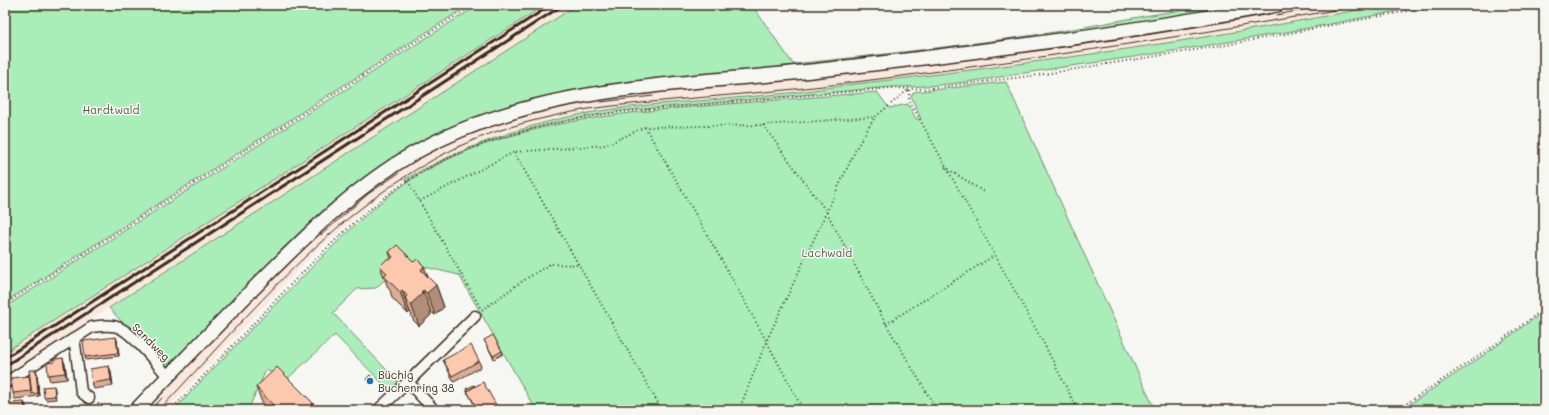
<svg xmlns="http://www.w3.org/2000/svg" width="1549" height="415" font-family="Mali,sans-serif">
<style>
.built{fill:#f8e8de}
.green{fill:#a9eeb9;stroke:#728c6c}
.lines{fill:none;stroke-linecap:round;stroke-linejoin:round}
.minor-casing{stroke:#3b2a1e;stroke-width:13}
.tertiary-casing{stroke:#3b2a1e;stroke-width:16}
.path{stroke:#3b2a1e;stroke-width:2;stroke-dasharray:1 3;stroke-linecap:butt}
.minor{stroke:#f6f6f2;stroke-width:10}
.tertiary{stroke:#f6f6f2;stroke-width:13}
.tram{stroke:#3b2a1e;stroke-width:1}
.rail{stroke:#3b2a1e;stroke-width:3}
.wall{fill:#daad96;stroke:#3b2a1e}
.shaded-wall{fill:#b18d7a;stroke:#3b2a1e}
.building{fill:#fdc9ae;stroke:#3b2a1e}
.poi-dot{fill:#1f6fb2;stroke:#f6f6f2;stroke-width:1.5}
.labels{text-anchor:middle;stroke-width:3;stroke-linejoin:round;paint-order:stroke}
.park-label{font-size:11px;fill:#565b45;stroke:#f6f6f2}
.street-label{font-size:11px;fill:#3b2a1e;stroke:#f6f6f2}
.poi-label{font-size:11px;fill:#3b2a1e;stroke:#f6f6f2;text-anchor:start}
</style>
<rect width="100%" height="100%" fill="#f6f6f2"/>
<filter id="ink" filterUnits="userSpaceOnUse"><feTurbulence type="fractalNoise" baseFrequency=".025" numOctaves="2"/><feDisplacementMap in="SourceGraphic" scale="8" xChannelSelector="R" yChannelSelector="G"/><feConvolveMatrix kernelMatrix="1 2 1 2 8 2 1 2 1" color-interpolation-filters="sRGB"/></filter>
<g filter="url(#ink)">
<path class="built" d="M545 5H577L5 375V352Z
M1309 5H1382L1222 35 1058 60 769 95 621 108 589 113 521 129 483 141 462 150 420 171 374 201 314 253 165 410H143L191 360 336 215 393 173 415 159 458 137 516 115 586 100 1220 20Z"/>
<path class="green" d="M5 5H469L5 302Z
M478 5H545L5 352V307Z
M577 5H752L793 64C880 55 968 45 1055 32 1119 22 1185 5 1250 5L923 55 616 85 431 138 258 279 165 368 109 308Z
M1382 5H1427C1307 30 1186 50 1064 67 1007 75 948 88 891 87L621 111C546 122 471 141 406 181L405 179C463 147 523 125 588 113 647 103 708 101 768 95 794 93 821 89 847 85 1026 64 1205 41 1382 5Z
M1006 82 1155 410H536L459 275 403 262 376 288 357 289 333 313 398 382 389 390 335 335 286 380 266 370 248 410H174C221 361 267 312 315 264 348 231 381 198 420 174 507 123 616 113 715 105 769 101 823 96 877 92L889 108 908 104 916 119H921L911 96 914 92Z
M1544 311V410H1401L1484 355Z"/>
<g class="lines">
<defs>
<path id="minor" d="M73 340 75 344 81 392 89 398
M408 382 475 316
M5 383 92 327C101 326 111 324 120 328 135 335 156 364 168 376
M378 410 408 382 434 410"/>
<path id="tertiary" d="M136 410C174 370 212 331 250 292 301 241 351 189 414 153 538 83 682 86 820 70 973 53 1126 33 1277 5"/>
</defs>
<use href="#minor" class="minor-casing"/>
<use href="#tertiary" class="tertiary-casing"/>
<path class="path" d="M909 90V100L1043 342 1078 410
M763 125 826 211 886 324 937 410
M645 127C700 221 753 314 803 410
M514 152 662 410
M945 167 984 192
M408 181 480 307
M420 201 514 152 606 145 645 127 763 125 875 117
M5 304 473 5
M482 310 524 280 550 264 580 265
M886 324 995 255
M98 403V410
M171 410C212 367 253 324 294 281 333 242 372 202 420 173 480 138 553 121 621 112L891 88 925 89 1038 75 1226 45 1439 5
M739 410 767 340 857 147 875 117 908 90
M1397 410 1492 347 1544 309"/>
<use href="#minor" class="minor"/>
<use href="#tertiary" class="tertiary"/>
<path class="tram" d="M1276 15 1329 5
M601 102 653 96
M321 235 368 194 399 173
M151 410 162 398
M159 410C251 314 338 203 460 146 500 127 545 117 588 109 666 99 745 95 823 86 1004 64 1184 37 1364 5"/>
<path class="rail" d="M5 358 551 5
M5 366 563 5"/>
</g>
<path class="wall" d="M389 252 428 277 436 285 444 307 435 315 431 312 430 313 431 315 419 326 413 320 411 313 410 312 408 314 392 298 390 290 388 288 380 266 389 261 391 259Z
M116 337 117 340 119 356 86 360 85 357Z
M484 340 502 351 503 354 494 359Z
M443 360 479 361 481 367 454 382Z
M65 364 67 379 50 381 48 375Z
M109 366 111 372 113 386 94 389 92 383Z
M36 370 37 373 39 396 15 399 13 393 29 376 30 379Z
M54 386 55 389 56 399 46 400 44 397Z
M475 386 499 410H477L466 389Z
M256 387 313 403 315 410H265Z"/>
<path class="shaded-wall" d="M424 266 432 288 436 285 444 307 435 315 427 293 421 270Z
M402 290 410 312 408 314 400 292Z
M423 290 431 312 430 313 431 315 419 326 411 304Z
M116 337 117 340 119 356 118 353Z
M63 358 65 364 67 379 65 373Z
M109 366 111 372 113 386 111 380Z
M36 370 37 373 39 396 38 393Z
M372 378 373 381 370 384 369 381Z
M24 402 27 408V410H25Z
M313 403 315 410H306Z"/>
<path class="building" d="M397 245 414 262 417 259 424 266 421 270 436 285 427 293 423 290 421 292 423 293 411 304 405 298 407 296 402 290 400 292 384 276 387 273 380 266 387 259 389 261 393 257 389 252Z
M493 335 502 351 493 356 484 340Z
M116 337 118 353 85 357 83 341Z
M471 345 479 361 452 376 443 360Z
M63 358 65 373 48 375 47 363 54 362V359Z
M109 366 111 380 92 383 90 369Z
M277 367 313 403 306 410H278L256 387Z
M29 370H36L38 393 32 394Z
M370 375 372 378 369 381 366 379Z
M29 376 31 391 13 393 11 378Z
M483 382 499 410H478L467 391Z
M474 385 475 386 467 391 468 394 466 389Z
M54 386 55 396 44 397 43 387Z
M24 402 25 410H7L6 403Z
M79 406 80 410H59V408Z"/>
</g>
<circle class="poi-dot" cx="370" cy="381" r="4"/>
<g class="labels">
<g class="park-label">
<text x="111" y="114">Hardtwald</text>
<text x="827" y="257">Lachwald</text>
</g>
<g class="street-label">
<text transform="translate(151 342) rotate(45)" y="4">Sandweg</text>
</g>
<g class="poi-label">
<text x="378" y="379">Büchig<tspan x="378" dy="13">Buchenring 38</tspan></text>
</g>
</g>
<rect width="1549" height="415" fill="none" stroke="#f6f6f2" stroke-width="20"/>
<rect x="10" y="10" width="1529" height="395" fill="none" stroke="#3b2a1e" stroke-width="1.5" filter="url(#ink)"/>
</svg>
